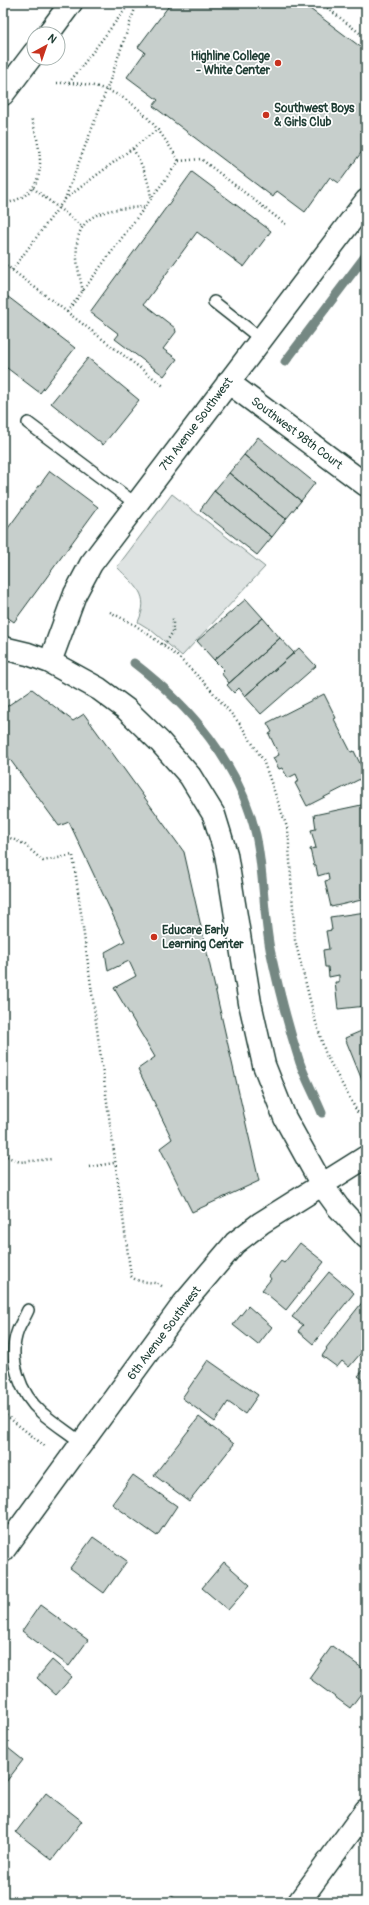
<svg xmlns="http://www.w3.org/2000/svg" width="369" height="1905" font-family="Pangolin,sans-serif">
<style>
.green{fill:#dee3e2;stroke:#7e908b}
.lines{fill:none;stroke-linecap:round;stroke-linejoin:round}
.stream{stroke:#758883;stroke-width:9}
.building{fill:#c7cfcc;stroke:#1f3d34}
.service-casing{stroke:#1f3d34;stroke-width:14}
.minor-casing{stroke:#1f3d34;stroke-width:25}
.tertiary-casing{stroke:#1f3d34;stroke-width:25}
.path{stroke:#1f3d34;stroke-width:2.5;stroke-dasharray:1 3;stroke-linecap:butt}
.service{stroke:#fff;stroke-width:11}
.minor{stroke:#fff;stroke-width:22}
.tertiary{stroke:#fff;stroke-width:22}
.poi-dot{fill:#c8321e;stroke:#fff;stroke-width:1.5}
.labels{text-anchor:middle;stroke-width:3.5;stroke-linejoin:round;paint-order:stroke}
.poi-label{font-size:12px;font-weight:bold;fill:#1f3d34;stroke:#fff;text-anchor:start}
.street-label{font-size:12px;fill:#1f3d34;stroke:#fff}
</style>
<rect width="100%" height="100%" fill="#fff"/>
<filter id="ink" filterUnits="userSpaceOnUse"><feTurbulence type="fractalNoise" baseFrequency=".025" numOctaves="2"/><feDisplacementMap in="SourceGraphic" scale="8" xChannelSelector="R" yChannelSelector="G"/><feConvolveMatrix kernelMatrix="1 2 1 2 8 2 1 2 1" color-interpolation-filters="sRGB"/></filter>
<g filter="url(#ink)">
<path class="green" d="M172 494 265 567 182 656 151 630 138 622C151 594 135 586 117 567Z"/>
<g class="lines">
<path class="stream" d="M285 362 366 255
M134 663C190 706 240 764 256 835 264 872 263 911 270 949 278 987 288 1026 300 1063 306 1080 315 1096 322 1113"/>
</g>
<path class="building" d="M171 3H302L366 51V146L339 183 330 177 305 212 277 191 273 197 153 106 158 100 127 77 145 52 138 47Z
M192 172 271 231 244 267 197 232 144 304 175 328 176 332 163 349 177 359 164 376 115 339 119 334 90 312Z
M3 293 75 348 40 393 3 365Z
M88 358 139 400 103 445 51 403Z
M258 437 315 483 301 501 244 455Z
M244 455 301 501 286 519 229 473Z
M50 471 98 507 14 622 3 614V535Z
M229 473 286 519 272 537 214 491Z
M214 491 272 537 257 555 200 510Z
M246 599 263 618 214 660 197 641Z
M263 618 280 638 229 683 221 673 224 670 214 660Z
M280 638 294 653 245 696 239 688 234 693 227 685Z
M299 648 316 666 261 714 245 696Z
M32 689 73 721 84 714 184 852 259 1181 192 1212 160 1148 172 1139 138 1069 155 1057 114 988 136 976 129 961 108 971 105 952 125 941 69 822 59 826 3 750V709Z
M324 694 336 718 334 719 351 752 354 751 366 776 307 806 295 783 299 781 296 774 288 778 282 768 279 769 273 758 279 755 269 734 272 732 267 723Z
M366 804V899L331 907 325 881 329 880 328 873 318 876 316 866H314L310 849 316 848 311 830 316 829 314 815Z
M366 912V1006L338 1009 335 982H339V975L329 977 328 967H325L323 950 329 949 326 931 332 930 330 917Z
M366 1029V1090L345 1038Z
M300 1243 324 1262 286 1310 262 1290 271 1279 269 1276 281 1261 284 1263Z
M329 1272 354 1293 313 1344 298 1331 303 1325 292 1317Z
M364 1300 366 1302V1347L349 1367 342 1361 337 1367 322 1356 327 1349 326 1348Z
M248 1306 272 1327 258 1345 233 1325Z
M208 1360 258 1395 245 1414 228 1402 215 1422 182 1398Z
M366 1367V1382L358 1376Z
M199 1417 234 1444 189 1501 154 1475Z
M133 1475 177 1506 157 1536 112 1504Z
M93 1537 127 1561 104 1593 70 1568Z
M224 1562 250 1585 228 1610 202 1588Z
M40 1605 88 1640 69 1666 22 1631Z
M332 1646 366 1671V1687L350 1708 309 1678Z
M52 1660 72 1677 56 1695 37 1678Z
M3 1744 23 1760 3 1786Z
M46 1793 82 1821 52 1860 16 1832Z
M171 1895 179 1902H166Z"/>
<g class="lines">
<defs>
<path id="service" d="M214 302 261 339
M28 423 136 504
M28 1310C25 1317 21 1323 18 1330 7 1358 20 1394 42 1413 55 1424 69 1433 82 1443"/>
<path id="minor" d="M228 382 366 485
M3 648 28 654 50 662 99 689 126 709 160 742 190 776 214 815 226 854 250 1003 264 1065 285 1118 322 1185 338 1207 366 1237
M50 662 75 594 91 564 366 201
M3 1551 184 1303 235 1243 261 1223 366 1157
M299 1902 366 1810"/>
<path id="tertiary" d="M48 34 71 3
M3 94 34 53"/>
</defs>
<use href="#service" class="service-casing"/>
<use href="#minor" class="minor-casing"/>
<use href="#tertiary" class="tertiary-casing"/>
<path class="path" d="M321 3 366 38
M57 83C69 83 82 83 94 86 137 97 157 126 179 161
M69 83 130 3
M133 149C142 164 149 180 151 198
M33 188 83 227
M65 199 158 129
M3 204C52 194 42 153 31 117
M3 263 165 387
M12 270 65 199 108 86 137 3
M83 291C77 266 67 226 99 214 113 208 129 208 144 207
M67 312 179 161 201 159 288 226
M110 612 135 625 152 637 176 655 204 682 240 724 263 760 288 830 295 940 314 1016 326 1055 359 1115
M164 645 173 632V616
M3 835 24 844 43 861 73 855 131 1276C139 1285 153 1279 163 1287
M3 1155 20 1162 52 1159
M89 1167 114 1163
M3 1413 46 1447"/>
<use href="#service" class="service"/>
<use href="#minor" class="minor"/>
<use href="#tertiary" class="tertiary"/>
</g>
</g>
<g class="poi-dot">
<circle cx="278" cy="63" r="4"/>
<circle cx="266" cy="115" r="4"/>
<circle cx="154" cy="937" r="4"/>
</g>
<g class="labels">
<g class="poi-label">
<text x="270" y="60" text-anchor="end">Highline College<tspan x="270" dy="14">- White Center</tspan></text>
<text x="274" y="112">Southwest Boys<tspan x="274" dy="14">&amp; Girls Club</tspan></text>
<text x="162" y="934">Educare Early<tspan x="162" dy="14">Learning Center</tspan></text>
</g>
<g class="street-label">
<text transform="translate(196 424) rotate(-53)" y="4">7th Avenue Southwest</text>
<text transform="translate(297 433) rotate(37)" y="4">Southwest 98th Court</text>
<text transform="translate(164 1333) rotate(-53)" y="4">6th Avenue Southwest</text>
</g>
</g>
<rect width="369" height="1905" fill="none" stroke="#fff" stroke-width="16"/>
<rect x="8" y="8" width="353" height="1889" fill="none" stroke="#1f3d34" stroke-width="1.5" filter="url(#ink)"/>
<g transform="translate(46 46) rotate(40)"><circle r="19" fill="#ffffff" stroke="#a5b1ae"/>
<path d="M0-3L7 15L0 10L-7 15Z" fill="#c8321e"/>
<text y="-6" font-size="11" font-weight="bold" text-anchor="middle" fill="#1f3d34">N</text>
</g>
</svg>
